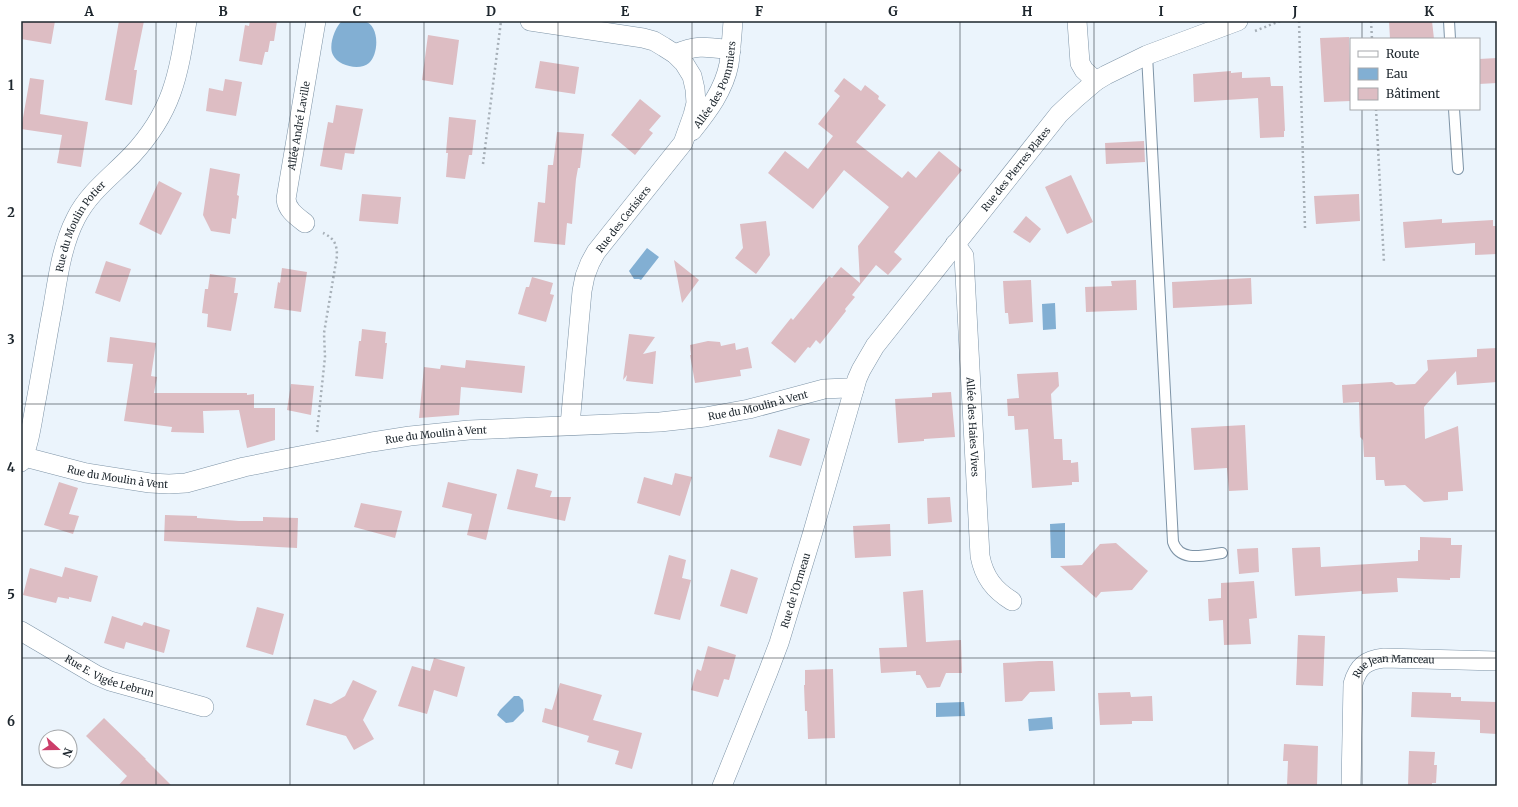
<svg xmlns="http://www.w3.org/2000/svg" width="1518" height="807" font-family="Merriweather,serif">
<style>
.water{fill:#82afd3}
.building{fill:#ddbdc3}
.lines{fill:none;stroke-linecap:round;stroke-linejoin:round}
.lane-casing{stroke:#7e94a7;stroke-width:12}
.street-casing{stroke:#7e94a7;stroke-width:20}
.path{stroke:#a7b0b8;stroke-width:2.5;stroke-dasharray:2 3;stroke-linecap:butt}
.lane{stroke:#fff;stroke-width:10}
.street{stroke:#fff;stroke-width:19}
.grid{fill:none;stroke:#1d262d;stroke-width:1;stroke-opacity:0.55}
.labels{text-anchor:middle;stroke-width:3.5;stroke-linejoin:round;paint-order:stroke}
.street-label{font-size:10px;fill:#1d262d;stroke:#fff}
.neatline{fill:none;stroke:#1d262d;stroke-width:1.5}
.grid-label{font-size:13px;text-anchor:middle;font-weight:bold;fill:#1d262d}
</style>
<rect width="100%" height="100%" fill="#ebf4fc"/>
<path class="water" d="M342 21C349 21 358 19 364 21 380 25 379 54 369 63 360 71 338 66 333 55 328 46 335 27 342 21Z
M647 248 659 257 641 280 639 279H634L629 271Z
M1055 303 1056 329 1043 330 1042 304Z
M1065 523V558H1051L1050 524Z
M514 696H519L523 700 524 711 513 722 506 723 497 715 500 710Z
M964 702 965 716 936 717V703Z
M1052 717 1053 729 1029 731 1028 719Z"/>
<path class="building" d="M21 21H55L51 44 21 39Z
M119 21H144L134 70H137L132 105 105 100Z
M250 21H277L274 41H270L268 52H265L262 65 239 61 245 25 249 26Z
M1389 21H1432L1434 39H1390Z
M428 35 459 40 453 85 422 80Z
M1349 37 1351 101 1324 102 1320 38Z
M1497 58V83L1479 84V59Z
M540 61 579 67 575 94 535 88Z
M1231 71V73L1242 72V78L1270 77 1271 86H1283L1285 131H1284V137L1260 138 1258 98 1194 102 1193 74Z
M30 78 44 80 40 114 88 122 81 167 57 163 62 135 21 129Z
M844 78 861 91 865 85 879 96 878 99 886 105 856 142 902 178 908 171 916 178 939 151 962 170 894 252 902 259 888 275 876 265 852 295 855 297 845 309 846 311 820 344 816 340 810 348 808 347 795 363 771 343 791 318 793 320 829 276 832 278 841 267 860 283 858 246 889 207 844 170 813 209 768 173 785 151 808 169 833 136 818 124 840 96 834 91Z
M225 79 242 82 236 116 206 111 209 88 223 91Z
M640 99 661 116 649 130 653 133 635 155 611 135Z
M336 105 363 109 354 154 345 153 342 170 320 166 328 122 333 123Z
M449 117 476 120 472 155H469L465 179 446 177 448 153H446Z
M557 132 584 134 580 168H578L576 179 572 224 567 223 565 245 534 242 538 202 545 203 548 165H553Z
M1144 141 1145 162 1106 164 1105 143Z
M210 168 240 174 237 195 239 196 236 219 232 218 230 234 211 231 203 215Z
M1071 175 1093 222 1067 234 1045 187Z
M159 181 182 193 161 235 139 224Z
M362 194 401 197 398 224 359 221Z
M1359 194 1360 221 1316 224 1314 196Z
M1026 216 1041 229 1030 243 1013 232Z
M1442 219V223L1493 220V226H1497V254L1475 255V243L1405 248 1403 222Z
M766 221 770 255 756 274 735 258 743 248 740 224Z
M674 260 699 280 682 303Z
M106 261 131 269 120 302 95 293Z
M282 268 307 272 301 312 274 308 278 282 280 283Z
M210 274 236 278 234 293H238L231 331 207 327 208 314 202 313 205 289H208Z
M532 277 553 283 550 294 554 295 546 322 518 314 526 287H529Z
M1251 278 1252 304 1173 308 1172 282Z
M1031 280 1033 322 1009 324 1008 313H1005L1003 281Z
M1136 280 1137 310 1086 312 1085 287 1112 286 1111 281Z
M362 329 386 332 385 343H387L383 379 355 376 359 341H361Z
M629 334 655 337 643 354 656 351 653 384 626 381 627 375 623 380Z
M110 337 156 343 151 376 157 377 154 393H247V395L254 394V408H275V440L247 448 239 410 203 411 204 433 171 432 172 427 124 421 133 364 107 362Z
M708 341 720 342 721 346 735 343 736 350 748 347 752 368 740 370 741 376 695 383 690 355H691L690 345Z
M1497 348V382L1457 385 1456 371 1424 407 1425 439 1458 426 1463 491 1448 492V500L1424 502 1405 485 1385 486 1384 480H1376L1375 457H1364L1363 440 1360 437 1359 402 1343 403 1342 385 1392 382 1396 385 1415 384 1428 370 1427 360 1477 357V349Z
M466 360 525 366 522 393 461 387 459 415 419 418 424 367 440 369 441 365 465 368Z
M1058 372 1059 386 1051 394 1054 439H1062L1063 460H1071V463L1078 462 1079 482H1072V485L1032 488 1028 429 1015 430 1014 416H1008L1007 399 1019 398 1017 374Z
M291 384 314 386 311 415 287 410Z
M951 392 955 437 924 439V441L898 443 895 399 932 397V393Z
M1245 425 1248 490 1229 491 1227 468 1194 470 1191 428Z
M778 429 810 439 801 466 769 457Z
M517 469 538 474 535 487 552 491 550 497H571L565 521 507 509Z
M675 473 692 477 680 516 637 503 644 477 672 485Z
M59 482 78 488 69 514 79 516 73 534 44 525Z
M448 482 497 494 486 540 467 535 472 514 442 507Z
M950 497 952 522 928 524 927 498Z
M361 503 402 511 395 538 354 527Z
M165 515 197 516V518L239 521H263V517L298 518 297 548 164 541Z
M890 524 891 556 855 558 853 526Z
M1420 537 1451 538V545H1462L1460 578H1450V580L1397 578 1398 592 1362 594V591L1295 596 1292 548 1320 547 1321 567 1418 561V550H1420Z
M1116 543 1148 571 1132 590 1101 592 1096 598 1060 566 1082 565 1100 544Z
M1258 548 1259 572 1239 574 1237 549Z
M669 555 686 560 682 578 691 580 680 620 654 614Z
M65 567 98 576 91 602 69 597V599L58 597 56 603 23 595 30 568 62 577Z
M731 569 758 578 747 614 720 606Z
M1254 581 1257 618 1249 619 1251 644 1224 645 1223 620 1209 621 1208 599 1221 598V583Z
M923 590 926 642 961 640 962 673H946L940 687 927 688 920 675H916V671L881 673 879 648 907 647 903 592Z
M257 607 284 614 273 655 246 647Z
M112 616 142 626 144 622 170 630 164 653 126 642 124 649 104 643Z
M1298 635 1325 636 1323 686 1296 685Z
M708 646 736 655 729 680 724 679 718 697 691 690 697 669 701 671Z
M434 658 465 667 457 697 434 690 427 714 398 706 412 666 430 671Z
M1039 661H1053L1055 691 1030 692 1022 701 1005 702 1003 663Z
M833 669 835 738 808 739 807 711H805L804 685H805V670Z
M353 680 377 691 363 720 374 739 354 750 346 736 306 725 314 699 331 704 345 696Z
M560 683 602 695 593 720 642 733 632 769 615 764 619 751 587 742 589 736 542 722 545 708 552 710Z
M1130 692 1131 697 1152 696 1153 721H1132V724L1100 725 1098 693Z
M1412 692 1451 693V697H1461V701L1497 702V734L1480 733V720L1411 717Z
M104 718 146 759H145L172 786H118L127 776 86 736Z
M1284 744 1318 746 1317 786H1287L1288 761H1283Z
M1409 751 1435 752 1434 765H1437L1436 783H1432V786H1408Z"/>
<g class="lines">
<defs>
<path id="lane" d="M1449 21 1450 39
M1147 55 1173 542C1180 563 1205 555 1222 553
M1454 109 1458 169"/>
<g id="street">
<path d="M530 21 643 38 654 41 664 47 675 54 684 63 692 76 695 89 696 103 693 115 683 143 596 252 590 263 585 276 582 291 570 425"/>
<path d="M1077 21 1080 63 1084 70 1096 81"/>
<path d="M675 54C698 44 707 47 731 50"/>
<path id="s1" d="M692 131C708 111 724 90 729 64 731 50 732 35 733 21"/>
<path id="s2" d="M305 223C296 216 287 210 286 199L316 21"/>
<path id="s3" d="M955 244 964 256 980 556C984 577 994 590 1012 601"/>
<path id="s4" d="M21 456 86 473 150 483 169 484 186 483 244 467 294 457 372 442 410 436 469 430 660 422 705 417 749 409 824 389 846 388 854 389"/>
<path id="s5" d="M21 462C30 443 32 421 36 401 42 369 47 337 53 306 58 276 62 245 76 218 89 192 112 176 132 155 172 112 178 77 187 21"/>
<path id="s6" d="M21 631 96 675 110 681 204 707"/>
<path id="s7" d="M722 786 768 672 779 643 812 535 857 379 861 370 875 346 1059 114 1075 99 1096 81 1106 75 1147 55 1238 21"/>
<path id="s8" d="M1351 786 1353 684C1358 666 1366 660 1384 658L1497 661"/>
</g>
</defs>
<use href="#lane" class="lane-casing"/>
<use href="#street" class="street-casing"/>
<path class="path" d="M1299 21 1305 228
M1371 21 1372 39
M1255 31 1280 21
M1376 109 1384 263
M483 164 501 21
M317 432 325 357 324 333 337 256C337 244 334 238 323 233"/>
<use href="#lane" class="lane"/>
<use href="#street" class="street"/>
</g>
<path class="grid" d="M156 21V786M290 21V786M424 21V786M558 21V786M692 21V786M826 21V786M960 21V786M1094 21V786M1228 21V786M1362 21V39M1362 109V786M21 149H1497M21 276H1497M21 404H1497M21 531H1497M21 658H1497"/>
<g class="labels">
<g class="street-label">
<text dy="4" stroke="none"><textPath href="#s1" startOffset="53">Allée des Pommiers</textPath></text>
<text dy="4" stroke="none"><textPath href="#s2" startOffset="106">Allée André Laville</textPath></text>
<text dy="4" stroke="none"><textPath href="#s7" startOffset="693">Rue des Pierres Plates</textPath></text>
<text transform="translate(623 219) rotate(-52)" y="4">Rue des Cerisiers</text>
<text dy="4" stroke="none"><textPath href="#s5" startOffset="245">Rue du Moulin Potier</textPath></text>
<text dy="4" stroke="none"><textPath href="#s4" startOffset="747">Rue du Moulin à Vent</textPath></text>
<text dy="4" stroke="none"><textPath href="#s3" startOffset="186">Allée des Haies Vives</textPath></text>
<text dy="4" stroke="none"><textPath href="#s4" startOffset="423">Rue du Moulin à Vent</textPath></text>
<text dy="4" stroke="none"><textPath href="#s4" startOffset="99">Rue du Moulin à Vent</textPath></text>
<text dy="4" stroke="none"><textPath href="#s7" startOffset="209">Rue de l'Ormeau</textPath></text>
<text dy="4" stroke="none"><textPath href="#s8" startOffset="153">Rue Jean Manceau</textPath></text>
<text dy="4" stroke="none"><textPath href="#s6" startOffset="100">Rue E. Vigée Lebrun</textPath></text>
</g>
</g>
<rect width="1518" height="807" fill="none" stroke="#ffffff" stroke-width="44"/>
<rect x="1350" y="38" width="130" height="72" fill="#ffffff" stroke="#a5a8ab"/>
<rect x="1358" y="51" width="20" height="6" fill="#ffffff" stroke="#a5a8ab"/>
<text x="1386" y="58" font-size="12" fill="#1d262d">Route</text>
<rect x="1358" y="68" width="20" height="12" fill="#82afd3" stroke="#a5a8ab"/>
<text x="1386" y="78" font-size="12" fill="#1d262d">Eau</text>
<rect x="1358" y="88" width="20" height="12" fill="#ddbdc3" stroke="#a5a8ab"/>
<text x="1386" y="98" font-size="12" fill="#1d262d">Bâtiment</text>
<g transform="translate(58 749) rotate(111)"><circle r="19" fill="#ffffff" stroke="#a5a8ab"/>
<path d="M0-3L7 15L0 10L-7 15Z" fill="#cc3e6a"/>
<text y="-6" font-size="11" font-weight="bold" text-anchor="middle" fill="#1d262d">N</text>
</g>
<rect x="22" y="22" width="1474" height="763" class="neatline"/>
<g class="grid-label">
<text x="89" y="16">A</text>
<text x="223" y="16">B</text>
<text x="357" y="16">C</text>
<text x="491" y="16">D</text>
<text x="625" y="16">E</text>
<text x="759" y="16">F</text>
<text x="893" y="16">G</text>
<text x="1027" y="16">H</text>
<text x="1161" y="16">I</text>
<text x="1295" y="16">J</text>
<text x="1429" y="16">K</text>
<text x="11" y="90">1</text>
<text x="11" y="217">2</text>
<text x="11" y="344">3</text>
<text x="11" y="472">4</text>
<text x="11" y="599">5</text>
<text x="11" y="726">6</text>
</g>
</svg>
